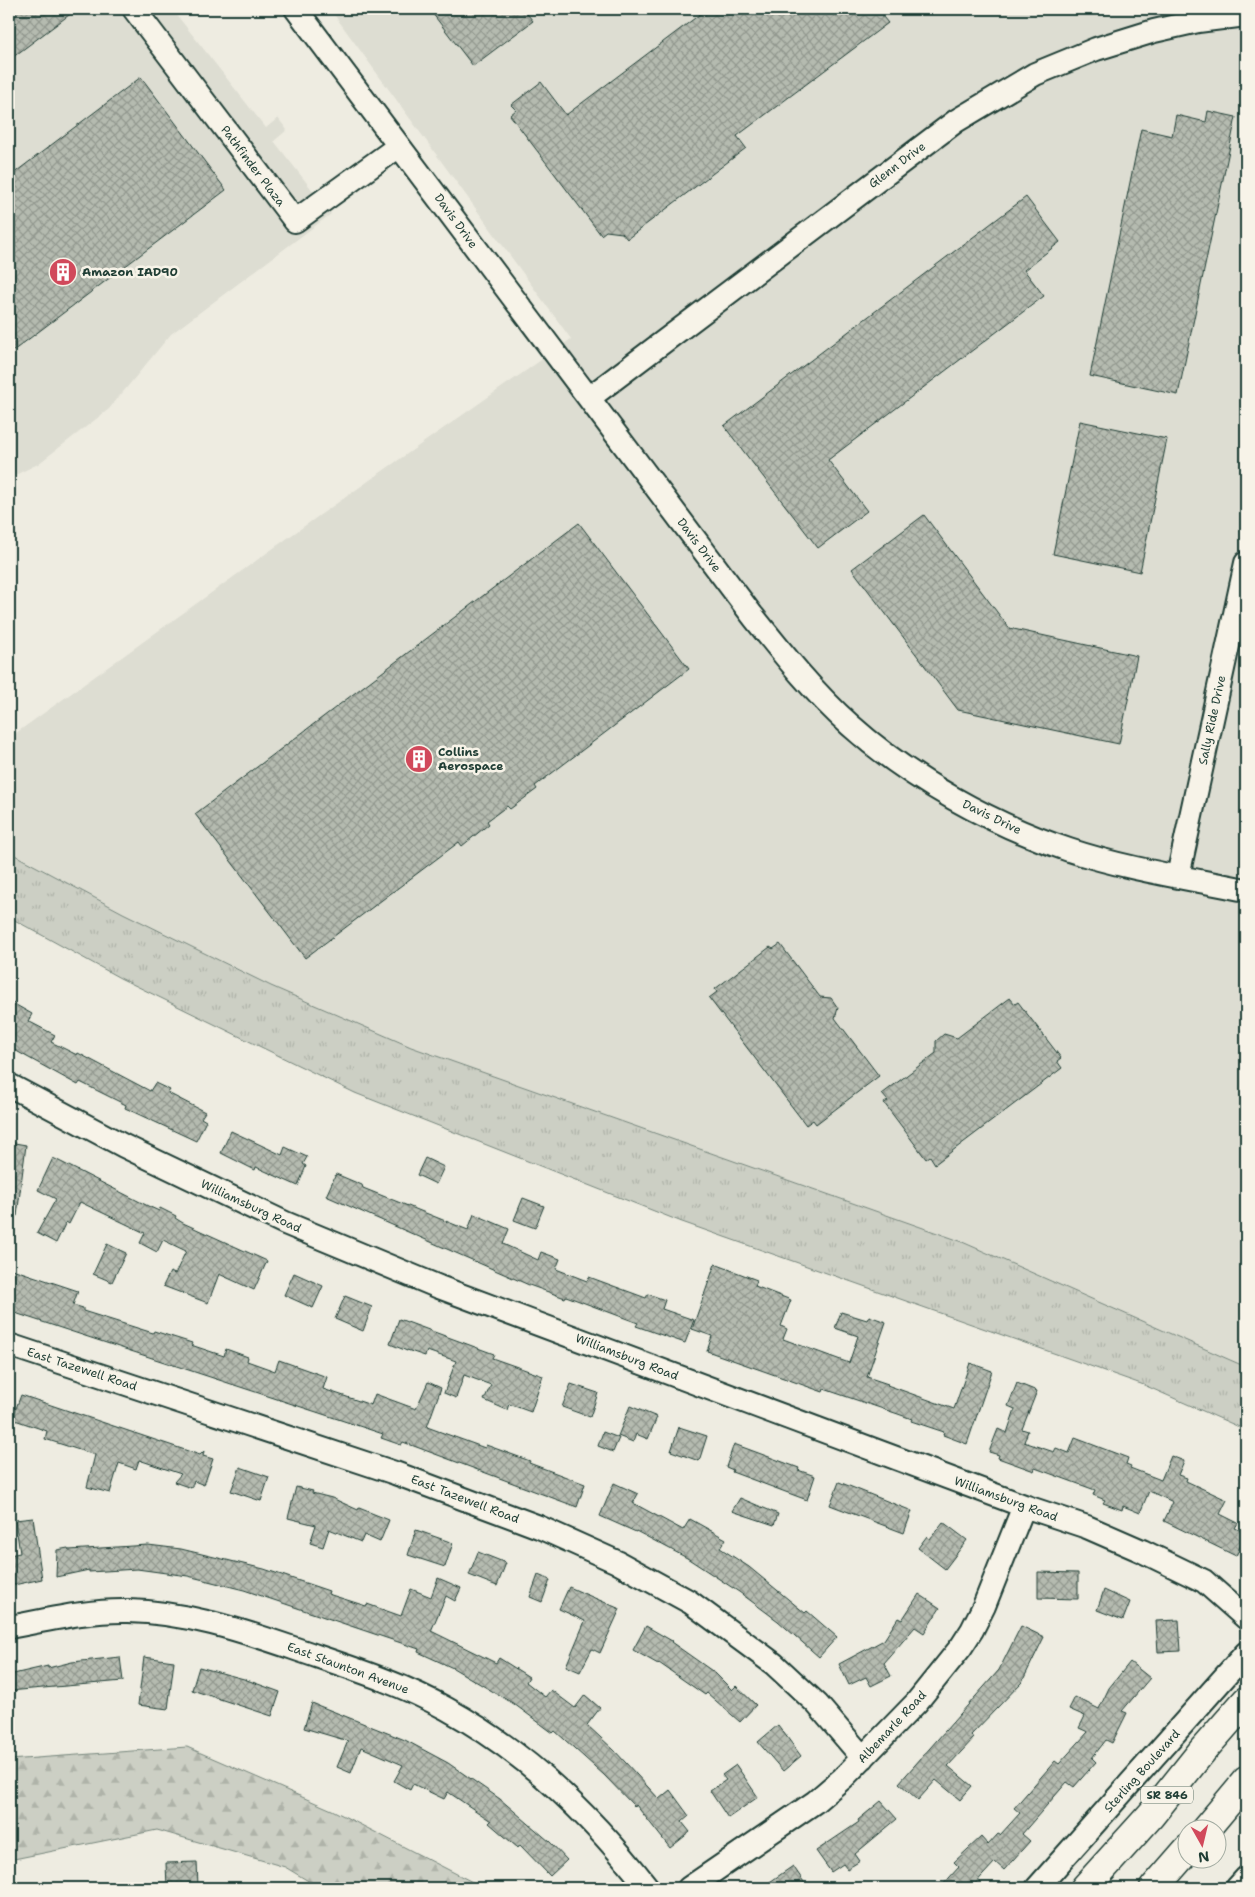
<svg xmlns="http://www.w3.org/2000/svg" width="1255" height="1897" font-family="'Shantell Sans',sans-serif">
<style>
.built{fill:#ddddd2}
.grass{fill:url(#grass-tufts);stroke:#76867c}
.forest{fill:url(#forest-firs);stroke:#76867c}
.building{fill:url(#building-cross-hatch);stroke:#1f3d34}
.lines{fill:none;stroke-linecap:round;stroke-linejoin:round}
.minor-casing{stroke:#1f3d34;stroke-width:26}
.major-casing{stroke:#1f3d34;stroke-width:31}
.minor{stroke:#f7f3e8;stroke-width:22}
.major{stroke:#f7f3e8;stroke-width:28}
.labels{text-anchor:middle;stroke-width:5;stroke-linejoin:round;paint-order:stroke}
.shield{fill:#f7f3e8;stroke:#60746a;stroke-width:1}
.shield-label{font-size:11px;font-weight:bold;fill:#1f3d34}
.street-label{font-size:12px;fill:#1f3d34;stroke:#f7f3e8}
.poi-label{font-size:12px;font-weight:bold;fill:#1f3d34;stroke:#f7f3e8;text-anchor:start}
</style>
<defs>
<pattern id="grass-tufts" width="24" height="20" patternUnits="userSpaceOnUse" patternTransform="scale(1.25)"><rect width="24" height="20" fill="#cccfc4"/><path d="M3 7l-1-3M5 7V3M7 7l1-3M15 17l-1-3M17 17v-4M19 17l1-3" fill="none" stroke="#afb3a9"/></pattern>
<pattern id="forest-firs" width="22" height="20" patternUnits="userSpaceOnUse" patternTransform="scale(1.25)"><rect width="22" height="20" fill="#cccfc4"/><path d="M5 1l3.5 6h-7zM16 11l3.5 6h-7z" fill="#afb3a9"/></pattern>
<pattern id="building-cross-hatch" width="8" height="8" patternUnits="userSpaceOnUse" patternTransform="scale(1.25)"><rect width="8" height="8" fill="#b5bbb0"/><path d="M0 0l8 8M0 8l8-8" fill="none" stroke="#939990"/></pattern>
</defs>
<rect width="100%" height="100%" fill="#eeece1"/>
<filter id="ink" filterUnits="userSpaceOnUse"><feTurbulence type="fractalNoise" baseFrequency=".02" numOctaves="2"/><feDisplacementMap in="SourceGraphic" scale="10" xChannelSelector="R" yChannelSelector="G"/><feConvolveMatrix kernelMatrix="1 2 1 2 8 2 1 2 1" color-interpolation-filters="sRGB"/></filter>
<g filter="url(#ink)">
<path class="built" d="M9 9H172L266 128 278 118 287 130 274 141 331 214 171 334 109 409 38 464 9 478Z
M330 9H1246V1367L960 1241 411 1047 271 986 123 913 9 852V738L303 527 571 339Z"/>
<path class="grass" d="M9 852 123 913 271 986 411 1047 960 1241 1246 1367V1430L1144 1385 682 1222 355 1093 120 978 9 917Z"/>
<path class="forest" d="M187 1747 332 1810 484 1888H320L285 1867 157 1830 9 1860V1760Z"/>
<path class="building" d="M9 9H77L9 60Z
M429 9H523L533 21 473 66Z
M707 9H884L883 17 888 23 737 136 746 148 627 239 622 233 606 231 601 235 510 115 516 110 511 105 541 82 566 115Z
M141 77 226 190 9 354V177Z
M1208 111 1236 117 1178 395 1090 376 1141 129 1172 136 1176 115 1206 122Z
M1026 197 1060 242 1024 270 1044 296 828 460 867 511 818 548 724 426Z
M1080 421 1167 439 1140 572 1053 554Z
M924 515 1009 628 1137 656 1119 744 958 710 852 569Z
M579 523 689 669 535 786 537 789 510 809 507 806 487 821 489 824 462 846 459 842 305 958 195 814Z
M780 944 820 997 831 998 838 1008 835 1018 879 1076 816 1124 813 1120 806 1125 709 998 717 992 715 989 770 947 773 949Z
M1010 998 1015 1004 1018 1002 1061 1058 1057 1061 1062 1068 935 1164 930 1156 926 1159 884 1103 888 1101 882 1094 936 1053V1041L944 1034 957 1038Z
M9 1001 32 1014 28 1021 55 1035 51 1042 77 1055 78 1053 150 1091 155 1083 170 1090 168 1093 205 1112 201 1118 206 1121 196 1141 125 1108 126 1105 80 1082 78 1085 9 1047Z
M231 1131 282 1155 285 1147 307 1157 303 1164 306 1166 298 1186 256 1167 255 1170 221 1153Z
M9 1142 26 1145 17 1216 9 1215Z
M53 1158 148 1206 159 1211 160 1208 176 1216 175 1218 183 1223 267 1261 254 1290 219 1274 208 1303 163 1286 170 1272 175 1274 186 1251 163 1240 157 1252 140 1243 145 1233 80 1202 69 1224 66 1222 56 1243 37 1233 56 1199 38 1190Z
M425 1158 444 1167 436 1184 417 1175Z
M336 1174 362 1185 363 1188 468 1230 474 1214 509 1229 503 1244 538 1260 541 1252 560 1259 556 1269 587 1281 589 1277 646 1298 648 1294 665 1300 662 1309 694 1320 685 1343 636 1326 638 1323 566 1296 565 1298 529 1285 326 1196Z
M523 1198 544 1206 535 1228 514 1220Z
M107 1244 126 1253 112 1282 93 1274Z
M715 1264 757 1280 755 1286 791 1300 781 1326 787 1329 783 1339 849 1363 858 1336 835 1328 841 1312 867 1320 869 1316 886 1322 867 1377 888 1384 887 1385 954 1409 970 1363 992 1371 967 1444 943 1435 944 1432 911 1421 912 1419 898 1414 824 1389 823 1392 707 1351 712 1336 692 1329Z
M12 1269 78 1291 73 1305 83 1308V1311L153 1333 154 1331 192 1343 191 1345 224 1356 226 1349 248 1357 247 1361 275 1371 279 1360 327 1377 323 1389 371 1405 375 1394 416 1409 428 1382 441 1388 427 1427 485 1448 486 1445 530 1461 529 1463 585 1484 577 1507 403 1442 401 1445 381 1438 383 1434 353 1424 9 1311V1280Z
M294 1273 323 1286 313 1308 284 1295Z
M345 1296 372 1307 363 1331 335 1319Z
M399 1319 494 1354 492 1358 543 1376 531 1412 509 1404 507 1410 484 1400 491 1385 464 1375 456 1398 444 1393 456 1361 427 1351 425 1356 407 1350V1351L390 1344Z
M1017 1383 1037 1391 1022 1429 1028 1431 1024 1442 1054 1452 1056 1448 1069 1453 1075 1438 1128 1458 1126 1464 1131 1466 1130 1468 1161 1480 1171 1456 1184 1461 1178 1475 1187 1478 1186 1481 1227 1500 1220 1514 1238 1523 1235 1528 1246 1533 1236 1556 1164 1521 1173 1502 1149 1491 1140 1513 1123 1506 1122 1510 1103 1503 1105 1500 1093 1495 1095 1490 1035 1468 1034 1471 998 1458 999 1455 989 1452 998 1429 1007 1433 1015 1409 1008 1406Z
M571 1384 598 1393 590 1417 562 1407Z
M21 1395 200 1455 204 1451 203 1456 213 1459 204 1485 194 1481 191 1488 174 1482 181 1474 139 1460 136 1469 119 1463 110 1493 87 1487 95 1455 45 1439 47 1431 12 1419Z
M630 1406 657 1417 648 1439 636 1434 633 1442 618 1436Z
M679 1427 707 1436 699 1461 671 1451Z
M603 1432 619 1438 613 1452 598 1446Z
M734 1444 799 1468 798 1470 815 1476 807 1500 732 1472 733 1470 726 1467Z
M240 1467 269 1477 261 1501 231 1491Z
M839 1482 912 1511 904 1533 830 1505Z
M614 1483 638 1494 633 1503 683 1530 690 1519 726 1539 720 1548 749 1567 805 1613 807 1611 837 1637 819 1657 778 1621 739 1592 687 1558 636 1531V1532L600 1516Z
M296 1487 313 1491 312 1493 332 1498 358 1510 359 1508 389 1520 380 1542 364 1535 361 1542 329 1529 323 1547 310 1543 316 1525 288 1518Z
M740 1498 778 1514 774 1525 732 1511Z
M33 1518 42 1579 9 1586V1555L20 1553 15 1520Z
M943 1522 967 1540 945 1569 918 1548 927 1536 930 1539Z
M416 1530 453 1543 445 1567 408 1555Z
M148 1545 181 1549 264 1569 329 1591 328 1594 366 1606 367 1604 401 1616 411 1589 431 1597 438 1578 461 1588 455 1601 446 1596 431 1631 496 1663 499 1658 529 1677 526 1682 545 1697 551 1690 575 1708 585 1695 600 1708 587 1725 614 1750 659 1799 670 1790 689 1816 682 1822 690 1832 670 1848 636 1805 635 1807 604 1775 555 1731 553 1733 514 1704 453 1668 418 1652 419 1649 244 1590 188 1576 137 1569 89 1572V1570L56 1577 57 1550 68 1548 69 1550Z
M478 1552 506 1563 497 1586 469 1575Z
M1038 1572 1078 1573V1599L1038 1598Z
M538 1575 550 1580 542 1602 530 1597Z
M569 1587 620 1609 600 1653 592 1649 580 1672 566 1666 585 1621 559 1609Z
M1104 1590 1130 1602 1123 1620 1097 1610Z
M919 1594 940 1608 924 1633 915 1627 884 1663 891 1676 871 1686 866 1677 849 1685 839 1664 884 1640 898 1618 902 1620Z
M1179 1620 1181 1651 1158 1652 1156 1621Z
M646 1626 672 1641 671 1642 715 1673 732 1690 736 1686 756 1705 740 1722 707 1693 705 1695 659 1663 658 1664 633 1650Z
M1021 1626 1044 1637 1022 1682 971 1735 974 1738 948 1766 972 1786 960 1800 936 1780 918 1800 899 1783 999 1670Z
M120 1657 123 1681 9 1691V1675L48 1666V1668L72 1662Z
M144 1657 174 1661 168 1709 138 1705Z
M1130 1662 1150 1678 1122 1711 1127 1713 1112 1743 1106 1740 1092 1758 1096 1762 1074 1787 1067 1782 1022 1834 1030 1841 1004 1870 995 1862 971 1888H940L959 1867 954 1862 981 1837 988 1845 998 1834 1000 1835 1020 1813 1014 1808 1055 1761 1059 1764 1088 1732 1079 1728 1085 1716 1069 1709 1075 1697 1099 1709 1109 1688Z
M199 1667 244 1679 280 1692 272 1716 192 1690Z
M312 1703 405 1740 448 1763 500 1799 550 1842 567 1860 550 1876 520 1845 518 1848 489 1823 491 1821 448 1792 444 1799 413 1784 410 1790 394 1781 403 1765 361 1747 351 1773 337 1767 348 1741 304 1728Z
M778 1725 801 1756 783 1771 758 1742Z
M736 1765 758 1797 728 1818 710 1791 726 1780 722 1775Z
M881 1801 897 1819 855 1854 860 1861 847 1869 843 1864 831 1872 816 1851 859 1822 858 1820Z
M197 1862 198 1886 167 1888 166 1863Z
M793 1866 808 1888H761Z"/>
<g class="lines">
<defs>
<path id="minor" d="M134 9 295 221 399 146
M296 9 752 615C783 654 813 692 850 725 910 779 993 825 1069 850 1126 869 1187 878 1246 890
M589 398 956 121 1035 74 1096 49 1154 31 1198 21 1246 15
M1178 876 1246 563
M9 1085 124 1146 285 1223 439 1287 1024 1506 1087 1527 1142 1551 1204 1581 1246 1618
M9 1345 395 1473 539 1527 617 1562 690 1602 774 1664 817 1704 863 1758
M9 1627C48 1620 88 1610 128 1611 185 1612 240 1630 293 1648 345 1666 399 1682 447 1709 527 1753 592 1816 648 1888
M689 1888 815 1802 843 1778 916 1703 961 1647 972 1630 984 1606 1024 1506
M1037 1888 1246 1653
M1237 1888 1246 1878"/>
<path id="major" d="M1205 1830 1246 1781
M1085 1888 1151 1815 1203 1750 1246 1701
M1154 1888 1188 1849"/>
</defs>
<use href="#minor" class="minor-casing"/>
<use href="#major" class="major-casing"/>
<use href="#minor" class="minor"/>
<use href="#major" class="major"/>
</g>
</g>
<defs>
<symbol id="building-disc" viewBox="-11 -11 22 22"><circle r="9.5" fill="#d1495b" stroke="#f7f3e8"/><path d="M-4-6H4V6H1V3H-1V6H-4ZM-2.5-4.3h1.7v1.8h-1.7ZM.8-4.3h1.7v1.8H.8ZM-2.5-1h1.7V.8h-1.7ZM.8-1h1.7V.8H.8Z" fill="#fff"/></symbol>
</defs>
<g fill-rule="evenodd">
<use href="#building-disc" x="47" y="256" width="32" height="32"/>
<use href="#building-disc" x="403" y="743" width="32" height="32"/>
</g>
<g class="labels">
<rect class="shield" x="1141" y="1786.5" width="52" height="17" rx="4"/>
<g class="shield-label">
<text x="1167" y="1799">SR 846</text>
</g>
<g class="street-label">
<text transform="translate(897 165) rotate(-37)" y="4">Glenn Drive</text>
<text transform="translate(253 166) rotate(53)" y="4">Pathfinder Plaza</text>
<text transform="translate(456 221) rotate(54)" y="4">Davis Drive</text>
<text transform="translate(699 545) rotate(53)" y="4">Davis Drive</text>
<text transform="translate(1212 720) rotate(-78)" y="4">Sally Ride Drive</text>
<text transform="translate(992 817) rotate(26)" y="4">Davis Drive</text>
<text transform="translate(251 1206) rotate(25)" y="4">Williamsburg Road</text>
<text transform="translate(627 1357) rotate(21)" y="4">Williamsburg Road</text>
<text transform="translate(82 1369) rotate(18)" y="4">East Tazewell Road</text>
<text transform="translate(465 1499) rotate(21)" y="4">East Tazewell Road</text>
<text transform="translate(1006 1499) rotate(20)" y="4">Williamsburg Road</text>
<text transform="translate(348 1668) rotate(20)" y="4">East Staunton Avenue</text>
<text transform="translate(892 1727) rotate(-47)" y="4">Albemarle Road</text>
<text transform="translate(1142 1771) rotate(-48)" y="4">Sterling Boulevard</text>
</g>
<g class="poi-label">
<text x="82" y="276">Amazon IAD90</text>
<text x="438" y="756">Collins<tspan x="438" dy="14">Aerospace</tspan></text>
</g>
</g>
<rect width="1255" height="1897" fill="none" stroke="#f7f3e8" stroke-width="30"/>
<rect x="15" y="15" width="1225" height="1867" fill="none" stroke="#1f3d34" stroke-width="2" filter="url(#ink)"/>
<g transform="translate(1202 1844) rotate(172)"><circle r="24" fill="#f7f3e8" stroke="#a1aaa0"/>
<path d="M0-4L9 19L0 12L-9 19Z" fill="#d1495b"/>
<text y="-8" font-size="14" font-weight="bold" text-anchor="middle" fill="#1f3d34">N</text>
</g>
</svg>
